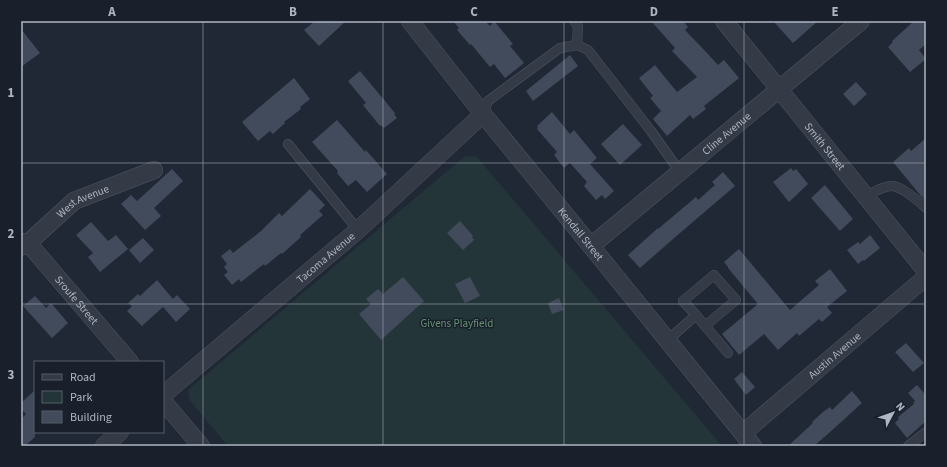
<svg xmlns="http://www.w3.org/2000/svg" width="947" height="467" font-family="'Source Sans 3',sans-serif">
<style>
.green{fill:#233538}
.building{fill:#424b5b}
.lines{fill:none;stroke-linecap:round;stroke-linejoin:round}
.service-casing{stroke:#4e5561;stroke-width:10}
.minor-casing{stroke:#4e5561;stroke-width:18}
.service{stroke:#343b47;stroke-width:9}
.minor{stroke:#343b47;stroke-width:17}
.grid{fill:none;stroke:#aeb5c3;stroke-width:1;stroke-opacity:0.55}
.labels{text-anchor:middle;stroke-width:3;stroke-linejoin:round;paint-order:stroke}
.street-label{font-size:11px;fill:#aeb5c3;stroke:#19202b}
.park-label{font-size:11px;fill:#679373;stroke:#19202b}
.neatline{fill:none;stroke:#aeb5c3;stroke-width:1.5}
.grid-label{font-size:13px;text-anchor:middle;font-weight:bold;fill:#aeb5c3}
</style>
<rect width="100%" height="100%" fill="#202836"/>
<path class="green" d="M465 156 477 157 722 446H228L190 401 188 390Z"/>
<path class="building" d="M315 21H346L319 46 304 30Z
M453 21H485L490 26 494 21 513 44 510 46 524 63 505 78 494 64 490 67 471 44 470 45 457 30 459 28Z
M651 21H683L688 27 685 30 707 53 718 65 724 60 739 78 704 106 706 109 693 119 690 115 667 136 653 119 661 111 650 98 653 96 639 78 655 65 677 92 697 77 672 51 675 48Z
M773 21H818L793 43Z
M914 21H926V44L919 50 926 59 910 72 888 47 893 42 892 41Z
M21 29 40 53 21 67Z
M570 55 578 66 533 101 526 91Z
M360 71 395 113 394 114 397 118 384 128 381 125 380 126 363 105 366 103 348 81Z
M294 78 310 99 300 107 301 109 284 122 285 123 273 134 270 131 258 141 242 122Z
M856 82 867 94 854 106 843 94Z
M552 112 570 134 574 130 597 158 590 164 614 191 605 199 602 195 596 200 584 186 587 182 570 163 564 168 554 155 557 152 537 129 538 128 537 126Z
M337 120 365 152 366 150 387 174 367 192 356 180 348 186 337 173 338 171 312 142Z
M623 124 642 145 620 165 601 144Z
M926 138V200L921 196 893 162 909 148 911 151Z
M791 168 793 171 796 169 808 184 789 202 773 182Z
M172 169 183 181 154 208 161 216 145 230 121 204 131 195 137 201Z
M723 172 735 186 673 239 640 268 628 255 658 228V229L696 197 698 200 715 185 712 182Z
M825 185 853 219 840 231 811 198Z
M310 189 325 205 319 211 323 215 300 235 301 237 282 254 281 253 265 266 264 264 241 282 239 279 232 285 224 275 228 272 224 267 227 264 221 256 230 249 233 253 261 231 279 213 282 216Z
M460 221 473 236 472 237 474 240 463 250 447 233Z
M91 222 108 241 116 235 128 249 100 272 88 257 93 253 76 235Z
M870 235 880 248 864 261 863 260 858 264 847 250 858 242 860 244Z
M143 238 154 250 140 263 129 250Z
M739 249 790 310 819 285 815 281 830 269 847 291 827 307 832 313 822 322 819 319 799 336 797 333 778 350 764 334 739 355 722 334 758 304 728 268V267L724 262Z
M403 277 424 301 381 340 359 314 371 304 366 299 378 289 383 294Z
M470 277 480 296 465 303 455 284Z
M157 280 173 299 177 295 190 309 176 322 163 307 142 326 127 311 132 306 128 303 138 294 140 296Z
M35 296 46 308 51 303 68 323 52 338 23 306Z
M559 298 564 310 552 314 548 303Z
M906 343 924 363 913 372 895 352Z
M742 372 755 387 746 395 734 379Z
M917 385 924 393 926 392V421L907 438 895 423 899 419 898 417 914 404 913 403 915 401 908 393Z
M35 390V437L25 446H21V419L26 414 21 409V403Z
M852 391 862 403 829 433 814 446H788L813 423 812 422 823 412 830 407 832 410Z"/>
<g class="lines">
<defs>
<path id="service" d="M574 21 578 26 577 45
M483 114 488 101 560 48 577 45 588 50 651 131 680 172
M288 144 358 230
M866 196C874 192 882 186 892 186 901 186 920 202 926 208
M696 315 683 301 714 275 736 300 705 326
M668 340 696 315 728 353
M908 446 926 432"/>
<g id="minor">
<path id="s1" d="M410 21 483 114 591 246 753 446"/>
<path id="s2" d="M724 21 926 271"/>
<path id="s3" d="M21 242 28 243 130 362"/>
<path id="s4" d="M591 246 861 21"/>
<path id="s5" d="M21 247 28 243 74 201 154 170"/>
<path id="s6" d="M163 395 358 230 483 114"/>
<path d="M163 401 201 446"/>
<path id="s7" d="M743 433 926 277"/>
<path d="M104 446 120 432"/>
</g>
</defs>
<use href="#service" class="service-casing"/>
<use href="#minor" class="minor-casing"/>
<use href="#service" class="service"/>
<use href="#minor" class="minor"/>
</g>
<path class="grid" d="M203 21V446M383 21V446M564 21V446M744 21V446M21 163H926M21 304H926"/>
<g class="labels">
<g class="street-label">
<text dy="4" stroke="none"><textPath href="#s4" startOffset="176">Cline Avenue</textPath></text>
<text dy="4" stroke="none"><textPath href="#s2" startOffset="161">Smith Street</textPath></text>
<text dy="4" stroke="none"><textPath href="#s5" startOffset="78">West Avenue</textPath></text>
<text dy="4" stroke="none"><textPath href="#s1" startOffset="273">Kendall Street</textPath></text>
<text dy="4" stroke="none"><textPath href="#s6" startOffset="213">Tacoma Avenue</textPath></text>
<text dy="4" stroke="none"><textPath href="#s3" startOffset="82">Sroufe Street</textPath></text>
<text dy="4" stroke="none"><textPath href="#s7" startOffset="120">Austin Avenue</textPath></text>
</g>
<g class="park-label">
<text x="457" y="327">Givens Playfield</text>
</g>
</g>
<rect width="947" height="467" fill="none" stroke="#19202b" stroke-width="44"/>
<rect x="34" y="361" width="130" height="72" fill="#19202b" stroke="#555c68"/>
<rect x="42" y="374" width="20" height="6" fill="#343b47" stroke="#555c68"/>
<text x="70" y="381" font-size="12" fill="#aeb5c3">Road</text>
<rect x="42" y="391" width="20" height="12" fill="#233538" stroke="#555c68"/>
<text x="70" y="401" font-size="12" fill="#aeb5c3">Park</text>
<rect x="42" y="411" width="20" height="12" fill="#424b5b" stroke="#555c68"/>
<text x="70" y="421" font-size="12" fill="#aeb5c3">Building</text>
<g transform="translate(893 413) rotate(49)" stroke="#19202b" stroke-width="3" paint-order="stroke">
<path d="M0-3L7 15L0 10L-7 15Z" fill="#aeb5c3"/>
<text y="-6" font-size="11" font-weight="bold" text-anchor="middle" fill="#aeb5c3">N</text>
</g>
<rect x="22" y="22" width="903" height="423" class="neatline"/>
<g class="grid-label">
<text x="112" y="16">A</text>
<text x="293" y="16">B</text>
<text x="474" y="16">C</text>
<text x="654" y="16">D</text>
<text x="835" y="16">E</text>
<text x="11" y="97">1</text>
<text x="11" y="238">2</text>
<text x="11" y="379">3</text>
</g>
</svg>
